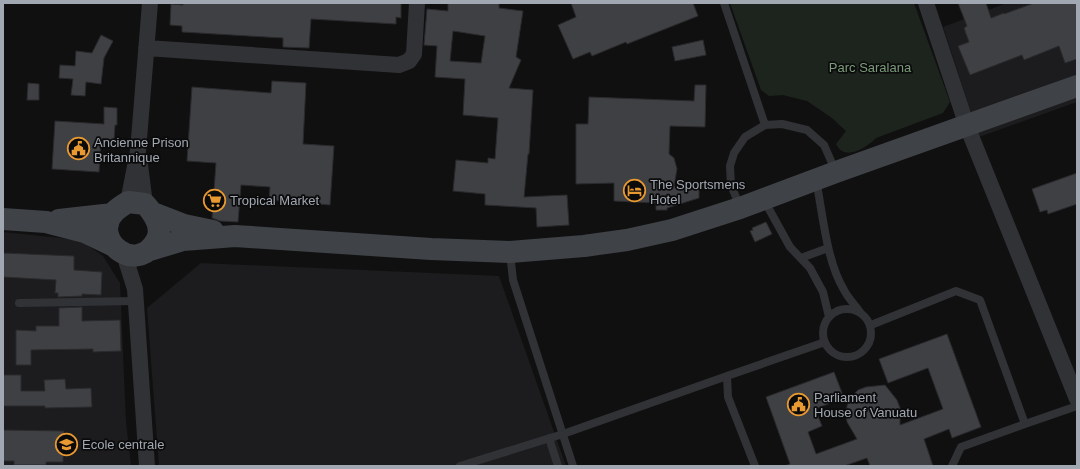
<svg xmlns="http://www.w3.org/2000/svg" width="1080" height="469" font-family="Helvetica,sans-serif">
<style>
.built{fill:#1c1c1e}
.green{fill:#1d241d}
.building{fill:#3f4044;stroke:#2a2a2d;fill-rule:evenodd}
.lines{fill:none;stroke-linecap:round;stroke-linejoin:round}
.lane{stroke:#313236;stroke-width:8}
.street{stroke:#313236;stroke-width:16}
.secondary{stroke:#3f4246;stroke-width:22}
.labels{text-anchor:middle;stroke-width:3.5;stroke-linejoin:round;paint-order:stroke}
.park-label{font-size:13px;fill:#7b9c79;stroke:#0b0b0c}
.poi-label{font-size:13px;fill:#a2a8b2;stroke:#0b0b0c;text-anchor:start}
</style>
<rect width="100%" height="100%" fill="#101011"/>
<path class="built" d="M1007 3H1077V102L979 137 943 27Z
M3 232 80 240 103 256 120 283 126 422 131 466H3Z
M201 263 499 276 566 466H159L147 308Z"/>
<path class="green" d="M730 3H914L950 102 943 113 876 138C869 145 853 157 842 151 840 150 837 146 836 144L846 131 832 118 807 101 783 95 769 96 761 90Z"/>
<path class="building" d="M183 3H401V18L396 17V24L311 19 309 48 283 47V38L182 32V26L170 25 171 4 183 5Z
M448 3H499V8L523 11 516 57 521 60 509 88 533 90 529 154H528L524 197 567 195 569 225 537 227 536 208 485 205V194L453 191 456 160 488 163V158L495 159 498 118 463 115 465 79 435 77 437 46 424 45 427 9 448 11ZM453 31 485 36 481 63 450 61Z
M571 3H693L698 16 627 44 626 42 592 56 590 52 573 59 558 25 576 17Z
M958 3H986L991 18 1004 13V14L1034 3H1077V59L1065 63 1059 46 1024 60 1022 55 970 75 958 46 969 42 964 28 967 26Z
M101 35 113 41 104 58 101 84 86 82 85 96 71 95 73 79 59 78 60 65 75 66 76 51 92 53Z
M703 40 706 55 675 61 672 47Z
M272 81 306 83 303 144 334 146 330 205 269 200 270 187 241 185 238 222 220 221 212 218 216 163 187 161 192 87 271 93Z
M28 83 39 84V100H27Z
M695 85H706L705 127 670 126 669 154 674 158 677 169 674 186 699 187V198L667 208V210H656V203L614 201V183L576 184V124H588L589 97 694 101Z
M104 107 117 108V125H115L114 140 101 139 99 172 52 169 55 121 104 124Z
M1077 173V204L1048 214 1047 210 1040 212 1032 189Z
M766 222 772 234 755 242 750 231 753 230 752 228Z
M3 253 74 256V270L102 272 101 295 82 294V296L58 297V293H55L56 280 3 277Z
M82 307V321L120 320 121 351 93 352V349L31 350V365H16V330L36 331V326H59V308Z
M947 334 981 427 952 438 949 429 924 439 933 466H870L867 458 844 466H787V465L790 464 766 397 834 372 844 398 815 409 822 426 808 432 816 454 857 439 847 422 846 413 848 400 858 390 866 387 885 385 897 400 900 408V425L943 409 928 368 888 383 879 359Z
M3 375H21V391H45L44 380 65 379 66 389 91 388 92 407 45 408V406H3Z
M3 430 64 431 63 462H46V465H14V461H3Z"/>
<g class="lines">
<path class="lane" d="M724 3 765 125
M816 180C823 214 826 260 844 290 848 298 855 305 860 312
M764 200 790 247 810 268 823 292 829 317
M740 207 731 185 730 166 734 153 745 137 765 125 782 124 807 130 824 145 835 170
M510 253 513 280 573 466
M801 258 828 248
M19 303 137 301
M823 333a24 24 0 1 1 48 0a24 24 0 1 1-48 0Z
M871 325 956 291 980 300 1025 424 961 447 952 466
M1025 424 1077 406
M549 438 558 466
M460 466 563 434 727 376
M755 466 728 397 727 376 825 342"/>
<path class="street" d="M926 3 967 126 1077 399
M146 48 399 65 409 61 414 54 417 3
M140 165 145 204
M128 202 138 151 150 3
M124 254 135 289 147 466"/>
<path class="secondary" d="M128 202 145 204C154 214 164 228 156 241 136 276 91 240 113 213 117 209 123 205 128 202Z
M153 213 184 225 213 231
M3 219 46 222 85 232 112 245
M59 220 113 214
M150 250 183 240 235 236 431 249 510 252 584 246 627 240 672 230 740 208 836 172 1077 86"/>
</g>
<defs>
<symbol id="civic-ring" viewBox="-11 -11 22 22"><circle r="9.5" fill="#0b0b0c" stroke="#e99931" stroke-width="1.5"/><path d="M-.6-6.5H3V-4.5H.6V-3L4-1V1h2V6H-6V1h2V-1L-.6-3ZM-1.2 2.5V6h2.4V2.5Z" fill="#e99931"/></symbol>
<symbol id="hotel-ring" viewBox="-11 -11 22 22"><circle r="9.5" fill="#0b0b0c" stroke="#e99931" stroke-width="1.5"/><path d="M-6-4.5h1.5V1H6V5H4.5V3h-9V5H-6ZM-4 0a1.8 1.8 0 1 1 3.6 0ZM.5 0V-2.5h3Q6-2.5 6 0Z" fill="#e99931"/></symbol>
<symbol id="supermarket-ring" viewBox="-11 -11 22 22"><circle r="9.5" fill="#0b0b0c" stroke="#e99931" stroke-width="1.5"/><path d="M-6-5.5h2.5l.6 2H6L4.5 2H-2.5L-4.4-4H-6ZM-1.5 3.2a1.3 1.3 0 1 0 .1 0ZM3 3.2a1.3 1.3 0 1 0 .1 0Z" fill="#e99931"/></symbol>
<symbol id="school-ring" viewBox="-11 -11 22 22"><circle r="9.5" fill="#0b0b0c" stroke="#e99931" stroke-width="1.5"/><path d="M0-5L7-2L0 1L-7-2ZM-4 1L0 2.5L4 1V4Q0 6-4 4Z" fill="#e99931"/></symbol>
</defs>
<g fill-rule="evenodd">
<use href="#civic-ring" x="66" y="136" width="25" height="25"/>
<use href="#hotel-ring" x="622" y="178" width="25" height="25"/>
<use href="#supermarket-ring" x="202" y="188" width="25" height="25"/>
<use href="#civic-ring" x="786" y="392" width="25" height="25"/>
<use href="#school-ring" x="54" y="432" width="25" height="25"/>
</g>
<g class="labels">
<g class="park-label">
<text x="870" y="72">Parc Saralana</text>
</g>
<g class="poi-label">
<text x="94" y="147">Ancienne Prison<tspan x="94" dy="15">Britannique</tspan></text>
<text x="650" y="189">The Sportsmens<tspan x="650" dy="15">Hotel</tspan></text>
<text x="230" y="205">Tropical Market</text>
<text x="814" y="402">Parliament<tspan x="814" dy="15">House of Vanuatu</tspan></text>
<text x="82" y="449">Ecole centrale</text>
</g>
</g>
<rect width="1080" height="469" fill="none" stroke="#a2a8b2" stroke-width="8"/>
</svg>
